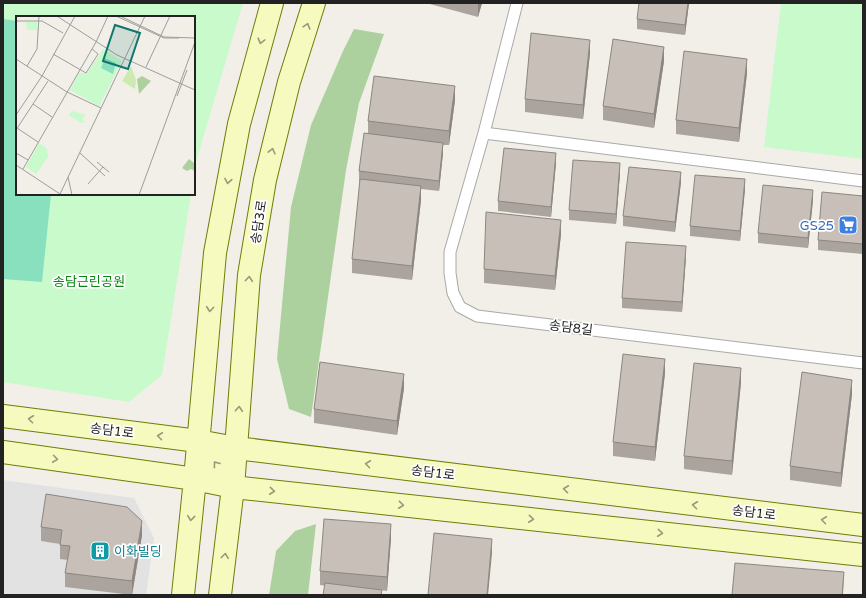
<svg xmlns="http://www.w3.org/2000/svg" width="866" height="598" font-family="'Varela Round','Noto Sans KR',sans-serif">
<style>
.forest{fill:#add19e}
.park{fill:#c8facc}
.pitch{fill:#88e0be}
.parking{fill:#e2e2e2}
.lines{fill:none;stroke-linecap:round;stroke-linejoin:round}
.lane-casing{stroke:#a9a9a9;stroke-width:13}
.secondary-casing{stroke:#707d05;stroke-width:24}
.lane{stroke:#fff;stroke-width:11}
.secondary{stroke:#f7fabf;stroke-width:22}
.wall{fill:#aba49e}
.shaded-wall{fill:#8b8681}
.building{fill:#c7bfb8;stroke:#8b8681}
.oneway{stroke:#979978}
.labels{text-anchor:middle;stroke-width:3.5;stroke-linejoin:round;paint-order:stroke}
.street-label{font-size:13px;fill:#222;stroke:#fff}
.shop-label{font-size:13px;fill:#366cbe;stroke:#fff;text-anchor:end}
.park-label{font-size:13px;fill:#0c8416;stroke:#fff}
.culture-label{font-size:13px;fill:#0d838f;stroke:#fff;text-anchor:start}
.inset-road{fill:none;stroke:#9f9d99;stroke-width:1}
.view{fill:#0f766e;fill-opacity:0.15;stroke:#0f766e;stroke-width:2}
.inset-edge{fill:none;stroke:#222;stroke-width:2}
</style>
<rect width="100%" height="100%" fill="#f2efe9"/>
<path class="forest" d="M354 29 384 34 359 103 346 170 311 417 289 409 277 359 291 207 311 125 343 51Z
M316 524 308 595H269L276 551 295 531Z"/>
<path class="park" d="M3 3H243L196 162 194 173V17H17V194H191L162 375 129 402 3 382Z
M781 3H863V159L764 147Z"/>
<path class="pitch" d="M3 19 17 21V194H51L42 282 3 279Z"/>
<path class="parking" d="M3 480 134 498 154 538 146 595H3Z"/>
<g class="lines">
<defs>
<path id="lane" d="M517 3 484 133 450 252V273L453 293 460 307 477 316 863 363
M484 133 863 181"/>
<path id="secondary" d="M3 416 198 441 236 448 863 525
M198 441 233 487
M3 452 195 479 233 487 863 555
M183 595 195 479 215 253 239 124 272 3
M220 595 233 487 236 448 249 275 265 180 289 82 314 3"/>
</defs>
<use href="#lane" class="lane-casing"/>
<use href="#secondary" class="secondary-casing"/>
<use href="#lane" class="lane"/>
<use href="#secondary" class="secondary"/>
</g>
<path class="wall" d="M426 3H482L478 17Z
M639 3H689L685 35 637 29V19Z
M590 53 583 119 525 112V99Z
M664 61 654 128 603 120V106Z
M747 73 739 142 676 134V120Z
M455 100 449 145H443V153L439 191 421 189V200L412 280 352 273V259L360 182 359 181V171L368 134V121Z
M556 163 551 217 498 211V201Z
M620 173 616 224 569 220V210Z
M681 182 675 232 623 226V216Z
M745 189 740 241 690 236V226Z
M863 196V254L818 250V240Z
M813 200 808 248 758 243V233Z
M561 234 555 290 484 283V269Z
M686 256 682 312 622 308V298Z
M665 373 655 461 613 456V442Z
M741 382 732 475 684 469V456Z
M404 388 397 435 314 423V409Z
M852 394 841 487 790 480V466Z
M41 527 142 535 132 595 65 587V573L68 560 60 559V544L41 541Z
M391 538 387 591 380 590 382 595 320 585V571Z"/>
<path class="shaded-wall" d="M478 3H482L478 17Z
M688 3H689L685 35V25Z
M590 40V53L583 119V105Z
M664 47V61L654 128V114Z
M747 59V73L739 142V128Z
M455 86V100L449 145V131Z
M443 143V153L439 191V181Z
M556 153V163L551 217V207Z
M620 163V173L616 224V214Z
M681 172V182L675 232V222Z
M745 179V189L740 241V231Z
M421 186V200L412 280V266Z
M813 190V200L808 248V238Z
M561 220V234L555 290V276Z
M686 246V256L682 312V302Z
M665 359V373L655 461V447Z
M741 368V382L732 475V461Z
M404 374V388L397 435V421Z
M852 380V394L841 487V473Z
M142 521V535L132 595V581Z
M391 524V538L387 591V577Z
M492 539V553L488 595H487Z
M844 572 843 595H842Z"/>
<path class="building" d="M639 3H688L685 25 637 19Z
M531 33 590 40 583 105 525 99Z
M613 39 664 47 654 114 603 106Z
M684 51 747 59 739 128 676 120Z
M374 76 455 86 449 131 368 121Z
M364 133 443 143 439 181 359 171Z
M504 148 556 153 551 207 498 201Z
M573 160 620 163 616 214 569 210Z
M629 167 681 172 675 222 623 216Z
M695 175 745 179 740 231 690 226Z
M360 179 421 186 412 266 352 259Z
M763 185 813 190 808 238 758 233Z
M822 192 863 196V244L818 240Z
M486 212 561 220 555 276 484 269Z
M626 242 686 246 682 302 622 298Z
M623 354 665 359 655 447 613 442Z
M320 362 404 374 397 421 314 409Z
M694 363 741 368 732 461 684 456Z
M802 372 852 380 841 473 790 466Z
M46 494 127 507 142 521 132 581 65 573 70 546 60 545 62 530 41 527Z
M324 519 391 524 387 577 320 571Z
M434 533 492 539 487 595H428Z
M735 563 844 572 842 595H732Z
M325 583 382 590 381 595H323Z"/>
<defs><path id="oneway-chevron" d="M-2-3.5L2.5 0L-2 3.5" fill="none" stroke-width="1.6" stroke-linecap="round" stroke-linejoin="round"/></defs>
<g class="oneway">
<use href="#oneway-chevron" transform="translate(307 26) rotate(-73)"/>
<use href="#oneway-chevron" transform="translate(261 41) rotate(105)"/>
<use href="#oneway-chevron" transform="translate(272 151) rotate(-76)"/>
<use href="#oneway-chevron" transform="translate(228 181) rotate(100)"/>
<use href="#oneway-chevron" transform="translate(249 279) rotate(-85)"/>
<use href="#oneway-chevron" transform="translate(210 309) rotate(95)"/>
<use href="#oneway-chevron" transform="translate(239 409) rotate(-86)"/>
<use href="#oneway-chevron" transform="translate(31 419) rotate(-173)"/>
<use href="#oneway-chevron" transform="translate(160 436) rotate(-173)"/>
<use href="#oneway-chevron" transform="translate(55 459) rotate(8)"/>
<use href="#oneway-chevron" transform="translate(216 464) rotate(-127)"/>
<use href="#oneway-chevron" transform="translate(368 464) rotate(-173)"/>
<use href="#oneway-chevron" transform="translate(566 489) rotate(-173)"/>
<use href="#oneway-chevron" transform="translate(272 491) rotate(6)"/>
<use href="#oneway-chevron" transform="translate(401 505) rotate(6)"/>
<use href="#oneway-chevron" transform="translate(695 505) rotate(-173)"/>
<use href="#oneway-chevron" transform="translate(191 518) rotate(96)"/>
<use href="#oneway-chevron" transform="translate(531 519) rotate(6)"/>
<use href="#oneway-chevron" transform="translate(824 520) rotate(-173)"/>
<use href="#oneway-chevron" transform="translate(660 533) rotate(6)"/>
<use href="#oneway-chevron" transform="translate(225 556) rotate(-83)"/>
</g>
<defs>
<symbol id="supermarket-square" viewBox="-11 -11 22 22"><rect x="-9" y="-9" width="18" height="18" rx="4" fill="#3f7fe0" stroke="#fff"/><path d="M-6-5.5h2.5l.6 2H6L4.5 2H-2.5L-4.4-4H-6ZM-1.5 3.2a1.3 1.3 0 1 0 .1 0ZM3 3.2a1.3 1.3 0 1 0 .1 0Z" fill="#fff"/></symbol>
<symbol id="building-square" viewBox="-11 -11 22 22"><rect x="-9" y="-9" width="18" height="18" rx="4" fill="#0f9aa8" stroke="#fff"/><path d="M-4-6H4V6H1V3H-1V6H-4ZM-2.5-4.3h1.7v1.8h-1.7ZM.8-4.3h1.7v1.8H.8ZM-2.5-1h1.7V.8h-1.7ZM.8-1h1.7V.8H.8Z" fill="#fff"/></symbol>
</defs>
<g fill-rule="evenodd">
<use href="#supermarket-square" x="837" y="214" width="22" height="22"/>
<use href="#building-square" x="89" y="540" width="22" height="22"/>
</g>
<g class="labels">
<g class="street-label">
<text transform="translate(258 222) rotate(-81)" y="5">송담3로</text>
<text transform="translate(571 327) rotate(7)" y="5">송담8길</text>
<text transform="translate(112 430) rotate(7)" y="5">송담1로</text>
<text transform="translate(433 472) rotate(7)" y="5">송담1로</text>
<text transform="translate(754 512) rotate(7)" y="5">송담1로</text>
</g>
<g class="shop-label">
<text x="834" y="230">GS25</text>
</g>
<g class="park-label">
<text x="89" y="286">송담근린공원</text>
</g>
<g class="culture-label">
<text x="114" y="556">이화빌딩</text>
</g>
</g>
<g transform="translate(16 16)">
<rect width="179" height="179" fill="#f2efe9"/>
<path d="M115 50 120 64 119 73 106 65Z" fill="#cdebb0"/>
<path d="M126 60 135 65 123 78 121 63ZM173 143 179 148V155L175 153 171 155 166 152Z" fill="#add19e"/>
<path d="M10 6H21V14H11ZM87 33 106 45 83 90 54 74 63 57H71ZM56 95 70 99 66 103 69 106 65 107 53 99ZM23 127 31 133 32 141 20 158 10 151Z" fill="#c8facc"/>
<path d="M89 42 100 47 97 58 85 52Z" fill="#88e0be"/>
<path class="inset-road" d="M41 0 53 8M100 0 148 22H163M104 0 148 21 179 22M0 5H26L47 17M53 8 101 39 179 74M37 38 70 57 82 38 76 33M0 43 51 76 85 92M11 50 21 33 23 0M130 51 154 0M161 80 171 54M17 88 36 101M0 99 26 60 59 0M1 112 22 126M0 114 32 65M0 137 12 144M64 137 89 160M81 146 93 156M0 149 44 178 129 0M7 153 80 26 92 0M52 161 56 179M72 168 87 151M123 179 179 26"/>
<path class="view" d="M99 9 124 17 112 53 87 45Z"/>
<rect width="179" height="179" class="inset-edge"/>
</g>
<rect width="866" height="598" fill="none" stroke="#222222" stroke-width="8"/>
</svg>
